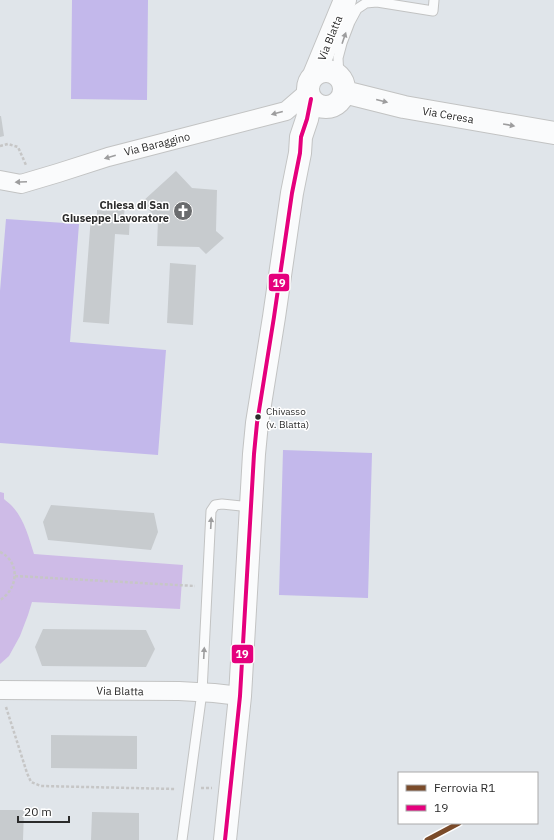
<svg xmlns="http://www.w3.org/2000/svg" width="554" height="840" font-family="'IBM Plex Sans',sans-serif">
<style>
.green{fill:#cebbe7}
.pitch{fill:#c3b8eb}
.building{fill:#c7cbce}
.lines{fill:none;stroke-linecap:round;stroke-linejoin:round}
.service-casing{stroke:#c2c3c3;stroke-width:11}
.minor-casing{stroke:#c2c3c3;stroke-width:20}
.tertiary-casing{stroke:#c2c3c3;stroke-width:24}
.path{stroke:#c6c6c6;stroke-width:2.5;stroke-dasharray:3 2;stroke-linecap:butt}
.service{stroke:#fafbfc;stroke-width:9}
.minor{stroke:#fafbfc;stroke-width:18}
.tertiary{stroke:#fafbfc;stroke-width:22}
.bus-1-casing{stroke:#fff;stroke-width:7}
.bus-1{stroke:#e5007d;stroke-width:4}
.rail-1-casing{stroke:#fff;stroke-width:8}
.rail-1{stroke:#7a4b2a;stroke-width:5}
.oneway{fill:#9d9d9e}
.bus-dot{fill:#2b2b2b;stroke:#fff;stroke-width:1.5}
.labels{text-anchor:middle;stroke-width:3;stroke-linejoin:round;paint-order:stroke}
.bus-label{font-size:10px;fill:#2b2b2b;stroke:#fff;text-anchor:start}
.street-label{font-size:11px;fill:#2b2b2b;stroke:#fff}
.poi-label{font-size:11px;font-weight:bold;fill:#2b2b2b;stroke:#fff;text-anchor:end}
.line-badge{stroke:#fff;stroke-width:1.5}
.badge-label{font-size:11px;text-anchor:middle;font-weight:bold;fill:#fff}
</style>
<rect width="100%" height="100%" fill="#e0e5ea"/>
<path class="green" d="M0 492 4 493V499C6 501 9 503 11 505 24 518 29 538 34 554L183 565 180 609 32 602 28 615 20 636 9 656 0 664Z"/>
<path class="pitch" d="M72 0H148L147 100 71 99Z
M6 219 79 224 70 342 166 350 158 455 0 443V291Z
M283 450 372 453 368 598 279 595Z"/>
<path class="building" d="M0 116H1L4 136 0 137Z
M176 171 192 188 217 190 216 231 224 238 206 254 199 247 157 246 158 220 142 202Z
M107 206 125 207 124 215H130L129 235 115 234 109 324 83 322 91 216H97V210L106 211Z
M170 263 196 265 193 325 167 323Z
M51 505 154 513 158 532 151 550 48 540 43 522Z
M43 629 146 630 155 649 146 667 42 666 35 647Z
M51 735 137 736V769L51 768Z
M0 810H24L23 840H0Z
M92 812 139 813V840H91Z"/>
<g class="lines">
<defs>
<path id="service" d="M339 77 338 58 342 43 350 22 357 9 366 3 377 2 433 11 434 0
M182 840 202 692 211 511 215 505 222 504 251 507"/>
<path id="minor" d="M0 180 21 184 58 173 108 157 286 111 308 92
M0 690 179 691 214 693 240 696"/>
<path id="tertiary" d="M308 89a18 18 0 1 1 36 0a18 18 0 1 1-36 0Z
M314 75 338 17 345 0
M344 92 404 107 554 133
M225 840 240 696 254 454 257 423 274 317 292 193 300 153 301 137 307 119 311 99"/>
</defs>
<use href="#service" class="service-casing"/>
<use href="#minor" class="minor-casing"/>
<use href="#tertiary" class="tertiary-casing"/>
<path class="path" d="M0 146 8 144 18 147 26 165
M0 552C21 562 18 589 0 600
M15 576 195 586
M6 707 27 773 31 782 41 786 176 789
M201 788H212"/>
<use href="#service" class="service"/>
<use href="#minor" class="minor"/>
<use href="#tertiary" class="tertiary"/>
<defs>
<path id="bus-1" d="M225 840 240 696 254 454 257 423 274 317 292 193 300 153 301 137 307 119 311 99"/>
</defs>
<use href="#bus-1" class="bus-1-casing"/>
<use href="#bus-1" class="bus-1"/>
<defs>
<path id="rail-1" d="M427 840 459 823"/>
</defs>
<use href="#rail-1" class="rail-1-casing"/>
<use href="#rail-1" class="rail-1"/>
</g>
<defs><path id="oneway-solid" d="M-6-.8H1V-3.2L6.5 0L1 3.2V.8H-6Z"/></defs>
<g class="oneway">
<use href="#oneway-solid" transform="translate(344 38) rotate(-71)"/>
<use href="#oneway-solid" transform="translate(382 101) rotate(14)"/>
<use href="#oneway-solid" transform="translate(277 113) rotate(165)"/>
<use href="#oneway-solid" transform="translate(509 125) rotate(10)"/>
<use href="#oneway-solid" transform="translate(110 157) rotate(164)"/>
<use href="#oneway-solid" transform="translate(21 182) rotate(177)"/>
<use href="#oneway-solid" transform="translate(211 523) rotate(-87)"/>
<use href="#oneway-solid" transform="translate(204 653) rotate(-87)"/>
</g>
<defs>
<symbol id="church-disc" viewBox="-11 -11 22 22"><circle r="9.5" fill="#6a6c6e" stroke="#fff"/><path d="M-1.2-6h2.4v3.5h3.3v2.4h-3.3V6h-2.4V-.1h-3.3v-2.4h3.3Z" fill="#fff"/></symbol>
</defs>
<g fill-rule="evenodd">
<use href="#church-disc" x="172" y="200" width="22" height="22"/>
</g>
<circle class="bus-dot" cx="258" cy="417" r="3.5"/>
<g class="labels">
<g class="bus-label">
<text x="266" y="415">Chivasso<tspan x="266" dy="13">(v. Blatta)</tspan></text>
</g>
<g class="street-label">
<text transform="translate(330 38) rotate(-68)" y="4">Via Blatta</text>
<text transform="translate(448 115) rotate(10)" y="4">Via Ceresa</text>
<text transform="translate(157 144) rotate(-14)" y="4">Via Baraggino</text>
<text transform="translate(120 691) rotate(1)" y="4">Via Blatta</text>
</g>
<g class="poi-label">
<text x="169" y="209">Chiesa di San<tspan x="169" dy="13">Giuseppe Lavoratore</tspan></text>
</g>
</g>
<g class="line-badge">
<rect x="268" y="273" width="22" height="19" rx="4" fill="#e5007d"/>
<rect x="231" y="644" width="23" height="20" rx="4" fill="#e5007d"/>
</g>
<g class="badge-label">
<text x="279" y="287">19</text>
<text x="242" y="658">19</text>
</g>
<rect x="398" y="772" width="140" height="52" fill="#ffffff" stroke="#aaaaaa"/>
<rect x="406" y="785" width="20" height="6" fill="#7a4b2a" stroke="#aaaaaa"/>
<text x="434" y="792" font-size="12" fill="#2b2b2b">Ferrovia R1</text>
<rect x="406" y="805" width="20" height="6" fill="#e5007d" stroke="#aaaaaa"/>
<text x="434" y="812" font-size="12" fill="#2b2b2b">19</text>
<path d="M18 816v6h51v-6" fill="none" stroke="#2b2b2b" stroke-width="2"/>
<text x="24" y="816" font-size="12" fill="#2b2b2b" stroke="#ffffff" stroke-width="3" paint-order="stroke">20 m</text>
</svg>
